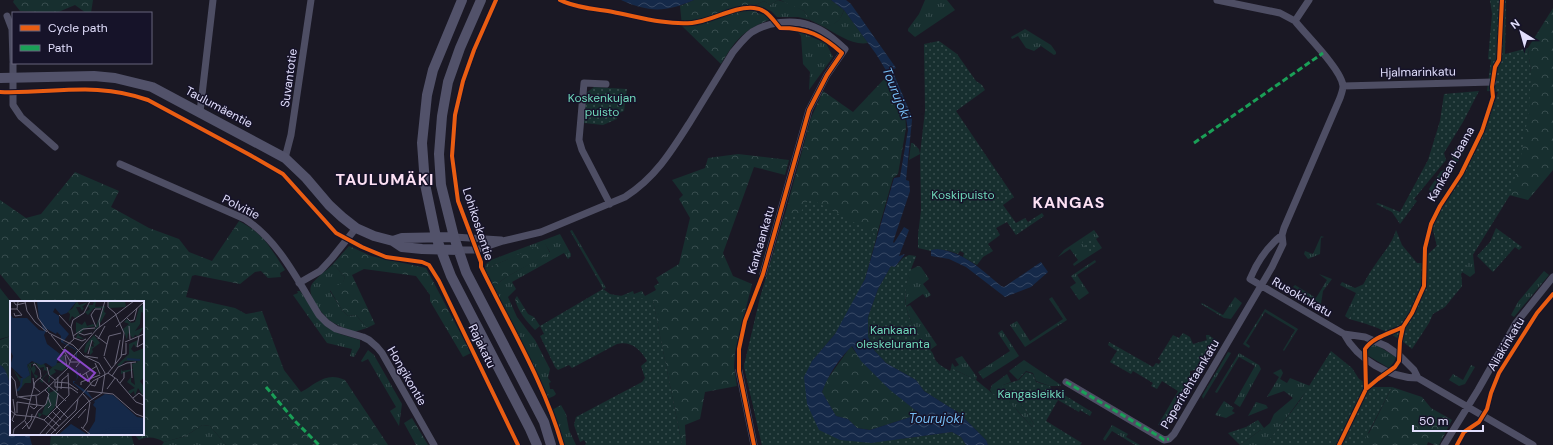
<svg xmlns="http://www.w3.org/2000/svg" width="1553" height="445" font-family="'DM Sans',sans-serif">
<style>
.grass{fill:url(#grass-tufts)}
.forest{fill:url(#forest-crowns)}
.park{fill:url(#park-dots)}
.pitch{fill:#172f2f}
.water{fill:url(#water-waves);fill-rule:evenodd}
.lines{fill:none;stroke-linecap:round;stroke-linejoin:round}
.minor{stroke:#4e4e64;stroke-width:7}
.secondary{stroke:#52526a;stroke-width:10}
.quiet{stroke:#1a9f57;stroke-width:3;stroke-dasharray:6 3;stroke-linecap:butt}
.cycleway-casing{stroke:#161329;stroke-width:6}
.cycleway{stroke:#e95d12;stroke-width:4}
.labels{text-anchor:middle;stroke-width:3;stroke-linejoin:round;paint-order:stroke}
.street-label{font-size:12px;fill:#e1defc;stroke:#161329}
.park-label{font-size:12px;fill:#6fd8ba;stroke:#161329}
.water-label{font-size:13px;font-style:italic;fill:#75bdf4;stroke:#161329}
.district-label{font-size:16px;font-weight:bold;letter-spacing:1px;fill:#fce0f3;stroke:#161329}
.inset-river{fill:none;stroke:#152949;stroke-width:2}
.inset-road{fill:none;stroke:#6a677a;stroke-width:1}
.view{fill:#8a47c8;fill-opacity:0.15;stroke:#8a47c8;stroke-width:2}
.inset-edge{fill:none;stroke:#e1defc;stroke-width:2}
</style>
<defs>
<pattern id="grass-tufts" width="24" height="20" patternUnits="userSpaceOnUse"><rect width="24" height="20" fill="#172f2f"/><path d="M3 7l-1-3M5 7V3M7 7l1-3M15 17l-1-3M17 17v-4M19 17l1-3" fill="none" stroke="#384d4e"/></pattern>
<pattern id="forest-crowns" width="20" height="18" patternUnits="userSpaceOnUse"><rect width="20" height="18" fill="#172f2f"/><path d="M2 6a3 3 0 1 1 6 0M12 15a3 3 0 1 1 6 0" fill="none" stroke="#384d4e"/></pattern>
<pattern id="park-dots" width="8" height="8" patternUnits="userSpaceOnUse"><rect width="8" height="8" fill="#172f2f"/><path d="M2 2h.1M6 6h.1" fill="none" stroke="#384d4e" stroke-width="1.8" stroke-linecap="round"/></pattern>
<pattern id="water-waves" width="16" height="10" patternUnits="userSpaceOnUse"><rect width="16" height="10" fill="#152949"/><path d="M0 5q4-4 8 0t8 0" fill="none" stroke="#374864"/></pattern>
</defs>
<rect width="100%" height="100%" fill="#1a1824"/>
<path class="grass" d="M778 0 791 4 804 11 810 20 798 17H777L771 11 755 5 764 1 770 5Z
M925 0H947L955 10 915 37 908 31V29L919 14Z
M844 10 866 40 868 43C853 46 837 34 824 27 836 24 840 21 844 10Z
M1025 29 1051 45 1056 52V54L1054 55 1041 46 1034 51 1026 48 1018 36 1012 39 1011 37Z
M797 31 826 43 833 57 809 90 810 72 803 64 801 36Z
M911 143H913L919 149 920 154 909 160Z
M572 230 606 288 603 289 600 283 570 231Z
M1094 230 1099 237 1096 239 1102 248 1074 266 1073 264 1078 260 1070 249 1058 257 1064 250Z
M560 234 571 254V256L568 259 564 253 512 282 516 289 508 297 517 317 535 340 550 369 548 378 551 382 549 383 550 389H553L556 394 554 396 547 399 543 387 493 287 505 278 550 252 545 244 485 269 486 264 491 260Z
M1321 236 1324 237 1321 238 1320 254 1308 259 1304 254 1305 251 1313 254Z
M1473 254 1475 273 1470 277 1462 272Z
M1095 260 1096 262 1077 275 1089 293 1079 300 1070 287 1076 283 1071 276Z
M333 264 345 277 343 283 330 291 342 310 348 316 356 315 367 328 354 332C346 329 339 326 332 322 323 316 307 296 311 286 313 280 327 270 333 264Z
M918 266 921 267 929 279 923 284 931 295 926 298 923 294 906 306 905 289 910 270Z
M1544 271 1549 275 1514 317 1511 315 1518 302Z
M1319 274 1332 279 1323 291 1321 304 1293 287 1295 285 1316 298 1327 280Z
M1342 282 1355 288 1364 284 1349 319 1345 316 1356 293 1340 285Z
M297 291H300L325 326 340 334 360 340V347L354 357 350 356 352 349 327 343 293 295 298 293Z
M1052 297 1067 320 1025 347 1010 325 1017 321 1030 341 1063 319 1049 299Z
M1235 297 1242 303 1231 319 1224 318 1201 304 1202 303 1223 315Z
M910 305 937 345 930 350C918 336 911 324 906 307Z
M1265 309 1298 329 1284 351 1283 350 1295 330 1265 312 1246 343 1250 346 1249 348 1243 344Z
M1002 330 1019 356 983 379 978 372 1010 351 998 333Z
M1206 335 1217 340 1218 342 1203 369 1186 371 1209 355 1207 349V341Z
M1373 343 1396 357 1394 362 1389 368 1367 355 1369 348Z
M368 350 374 355 402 404 399 426 390 411 396 407 368 359 362 362 361 361Z
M1228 352 1231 353 1203 399 1202 396Z
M1239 353 1259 365 1261 369 1240 407 1234 403 1255 366 1239 357 1217 393 1215 392Z
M962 356 977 377 976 380 951 368 952 363 955 367 959 365 955 359Z
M1024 360 1061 385 1060 386H1050L1036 381 1033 373 1026 371 1018 380 1009 371Z
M1471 365 1475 367 1465 384 1459 386 1449 380 1453 374 1463 380Z
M1281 369 1283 373 1280 379 1287 383 1290 378 1310 386 1275 433 1265 445H1240L1262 429 1247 428 1246 427 1258 420 1264 428 1270 423 1274 414 1293 398 1284 391 1267 397 1279 377 1273 373Z
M1007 374 1011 382 1003 385 1019 400 1034 424 1032 427 1016 409 992 393 990 390 992 385Z
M1161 380 1190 382 1193 385 1170 423 1163 426 1158 425 1178 391Z
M1224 401 1234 408 1232 411 1235 413 1226 418 1215 415Z
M1256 402 1266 405 1268 408 1248 416Z
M561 405 566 414 569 430 576 445H565L552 410Z
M202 425 210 426 226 445H162L164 442 186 436Z
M1112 425 1128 434 1126 437 1140 445H1135L1112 431 1105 441 1103 439Z"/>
<path class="forest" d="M14 0H93L91 13H86L75 5 56 13 20 11 13 2Z
M694 0H778L770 5 764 1 755 5 757 13 765 14 771 19C743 30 736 39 721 64L682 26 680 6Z
M780 0H831L844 10 840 19 833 25 824 27 810 20 804 11Z
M1553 8V170L1528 200 1509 195 1461 274 1462 286 1442 309 1428 263 1427 255 1437 246 1432 226 1439 211 1462 175 1475 153 1484 132 1531 73 1528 48Z
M887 76 905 112 906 128 898 174 893 178 864 280 812 361 819 430 966 445H762L744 366 760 298 785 214 811 118 823 91 853 112Z
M1457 146 1465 150 1457 163 1451 156Z
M738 154 789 160 785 175 754 167 723 253 733 276 752 284 735 352 734 367 737 386 705 392 700 419 685 425 686 445H682L653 301 621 296 633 291 634 294 642 291 645 296 656 290 654 286 659 283 656 278 679 264 690 218 679 199 683 195 672 180 705 168 708 158Z
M1455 168 1434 200 1429 189 1441 171Z
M75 172 119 191 111 207 149 228 179 239 189 252 212 261 239 221C265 235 269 246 285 270L280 273 281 277 268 278 261 271 255 272 240 284 195 275 192 276 186 297 235 308 246 314 262 311 284 370 301 392C316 384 326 371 345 380L388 445H226L210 426 202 425 186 436 164 442C156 437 147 436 139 440L134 434H143V302H23L0 274V200L26 218 41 214Z
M545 243 550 253 505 278 493 287 485 273V269Z
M349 246 371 256 426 268 471 353 463 357 430 301V295L416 276 364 269 352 275 375 324 367 328 356 315 348 316 342 310 330 290 343 282 345 277 333 264Z
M517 296 528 314 534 317 540 326 535 330C526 321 518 311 515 299Z
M11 336V385L3 367 0 365V340Z
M851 346C869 373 895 393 920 414L870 430 857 428 848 419 836 416 822 392 826 381Z
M1392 387 1422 397 1431 408 1452 420 1439 445H1435L1428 442 1427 445H1350L1369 433Z
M412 418 428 445H416L404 423Z
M51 434H131L134 445H50Z"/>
<path class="park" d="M1490 0H1506L1505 54 1528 48 1531 73 1529 110 1521 156 1510 195 1461 274 1462 286 1445 307 1433 314 1429 323 1412 349C1391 331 1374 326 1349 319 1356 301 1363 281 1375 265 1383 253 1392 244 1396 230L1402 245 1417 263H1427V255L1437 246 1432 226 1439 211 1475 153 1484 132 1498 92 1487 91 1491 60 1488 59 1492 14Z
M939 41 957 54 976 81 982 85 985 90 956 111 1014 197 1003 205 1016 223 1025 218 1028 222 1042 213 1044 216 1016 235 1007 222 996 228 1000 235 988 244 993 251 983 257 977 265 963 257 964 253 960 251 958 254C950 250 941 249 932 250L931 251 918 248V235L921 210 920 154 925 111 924 44Z
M594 87 627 89 624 111 617 114V119L603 125 584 123 586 93Z
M1479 91 1463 122 1444 153 1446 160 1414 199 1417 201 1400 224 1392 212 1376 204 1378 203 1400 212 1428 160 1440 121 1444 94Z
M809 198 877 235 865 279 845 318 835 334 812 361 807 404 871 443 952 432 961 437 966 445H762L744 366 760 298 785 214 798 217Z
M1496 228 1522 247 1519 250 1515 247 1493 272 1477 256 1490 242Z
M1091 236 1095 241 1093 243 1096 248 1089 252 1082 242Z
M909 255 916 256V257C897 299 904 317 931 351 934 354 934 359 937 362 940 366 946 368 950 371L951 368 976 380 992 393 1012 405 1032 427 1034 424 1019 400 1004 395 1002 393 1003 385 1019 380 1026 372 1033 374 1036 382 1050 386 1053 392 1061 393 1092 412 1090 416 1080 410 1079 412 1058 400 1046 421 1082 443 1080 445H988L986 440 959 413 924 391 916 380 886 363 874 350 868 337V317L878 289 891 266 895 267 903 258Z
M603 289 610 294 615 295 653 300 682 445H585L586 443 584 440 580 442 574 425 576 417 642 382 645 378 641 366 647 361C640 349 631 341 617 344L572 368 569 365 558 370 555 367 540 336 544 334 540 326Z
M1183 333 1190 337 1193 344 1207 340 1206 335H1209L1215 340 1198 369 1190 371V382L1183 394 1162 381 1157 389 1151 386 1153 383 1133 371 1131 374 1110 362 1117 351 1108 345 1109 342 1153 367 1156 363 1159 364 1161 361 1158 359 1173 335 1179 338Z
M1331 351 1352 368 1359 379 1373 387H1392L1362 445H1265L1299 402Z
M1256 421 1262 429 1240 445 1228 433 1246 427 1247 428Z"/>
<path class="pitch" d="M0 288 11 302V336L0 339Z"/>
<path class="water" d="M621 0H694C666 12 650 13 621 0Z
M831 0H846L851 4 896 68 892 70 910 112 912 120 906 180 909 181 910 191 893 242 894 243 904 227 909 230 899 256 905 254 895 267 891 266 878 289 868 317V337L874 350 886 363 916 380 924 391 959 413 986 440 988 445H966L961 437 952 432 871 443 840 440 819 430 807 404 804 377 812 361 835 334 865 279 894 178 900 177 908 130 905 112 887 72 876 54 844 10ZM852 346 861 361 890 390 920 414 870 430 857 428 848 419 836 416 822 392C828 375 839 359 852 346Z
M937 249C964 252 981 269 1001 286L1004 287 1041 262 1048 272 1031 287 1005 297 966 267 949 259 931 256V250Z
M0 365C15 374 11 418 11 434H29L32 445H0Z"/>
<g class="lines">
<path class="minor" d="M1217 0 1280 13 1295 21
M7 16 12 29 13 61
M13 63V105L21 117 55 147
M606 84 584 83 579 140 582 150 610 204
M1343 86 1493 82
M200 112 213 0
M285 158 291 135 311 0
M120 164 245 219C279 241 298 281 319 315L327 323 336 329 363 337 369 340 377 347 382 353 434 445
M1282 235C1268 246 1257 262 1250 279L1344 334 1365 337 1386 346 1399 355 1414 370 1418 378
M454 237 501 240
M458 250H476L503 241 541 232 625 197C655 178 671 152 690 122 704 99 719 75 733 52 739 45 745 37 752 32 768 22 792 19 809 25 823 29 834 39 845 49L827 75 809 110 763 274
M299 283 320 271 332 258 356 228
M1344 334C1357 359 1389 378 1418 378L1533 445
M739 371 754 445
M1066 382 1164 440 1169 439 1174 434 1272 267 1283 244 1282 235 1284 228 1340 98C1341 95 1343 90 1343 86 1342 70 1306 35 1295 21L1309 0
M1444 445 1478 390 1516 323 1553 277"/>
<path class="secondary" d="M462 0 433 70 427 95 422 143 425 184 436 237 451 276 530 429 537 445
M481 0 460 48 448 82 442 116 439 154 441 185 454 237 466 272 544 422 551 445
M0 78 94 76 115 78 152 87 285 158 306 178 329 205 342 217 356 228 374 236 393 241 402 247 422 249 458 250
M393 241 402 238 454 237"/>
<path class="quiet" d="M1194 143 1323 53
M1066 382 1160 437 1164 440 1169 439
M266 387 295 421 319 445"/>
<defs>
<path id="cycleway" d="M496 0 474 50 463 81 455 115 452 156 458 201 481 262V267C509 325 544 382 562 445
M560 0C576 8 596 9 613 12 639 17 665 25 692 23 713 21 733 6 754 8 767 9 772 19 780 28 807 28 822 35 842 53L827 75 809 110 763 274 745 321 739 349V371L754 445
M0 92C53 94 96 81 148 100L250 155 283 174 336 233 362 247 386 257 422 262 429 265 439 281 518 445
M1366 389 1365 349C1373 337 1391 333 1403 327
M1339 445 1366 389 1378 379 1395 367 1399 361 1400 341 1403 327 1412 313 1424 286 1425 248 1431 224 1440 206 1461 174 1482 131 1493 97 1492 87 1495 67 1499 60 1502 0
M1457 445 1464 432 1479 422 1487 409 1491 393 1499 373 1537 313 1553 294"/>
</defs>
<use href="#cycleway" class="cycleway-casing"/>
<use href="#cycleway" class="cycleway"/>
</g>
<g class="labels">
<g class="street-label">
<text transform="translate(1418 72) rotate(-1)" y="4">Hjalmarinkatu</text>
<text transform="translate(289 78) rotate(-82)" y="4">Suvantotie</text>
<text transform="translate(219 107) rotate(28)" y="4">Taulumäentie</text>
<text transform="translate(1451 164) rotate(-61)" y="4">Kankaan baana</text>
<text transform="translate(241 207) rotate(27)" y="4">Polvitie</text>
<text transform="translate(478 224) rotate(72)" y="4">Lohikoskentie</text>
<text transform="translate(761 240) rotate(-74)" y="4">Kankaankatu</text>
<text transform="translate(1302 297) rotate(30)" y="4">Rusokinkatu</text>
<text transform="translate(1506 344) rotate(-59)" y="4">Ailakinkatu</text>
<text transform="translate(482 346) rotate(64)" y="4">Rajakatu</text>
<text transform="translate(407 376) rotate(60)" y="4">Hongikontie</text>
<text transform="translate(1190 384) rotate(-59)" y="4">Paperitehtaankatu</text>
</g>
<g class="park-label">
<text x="602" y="102">Koskenkujan<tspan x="602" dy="14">puisto</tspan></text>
<text x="963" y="199">Koskipuisto</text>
<text x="893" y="334">Kankaan<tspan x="893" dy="14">oleskeluranta</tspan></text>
<text x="1031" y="398">Kangasleikki</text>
</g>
<g class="water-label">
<text transform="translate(897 93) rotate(68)" y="5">Tourujoki</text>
<text x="936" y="423">Tourujoki</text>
</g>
<g class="district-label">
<text x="385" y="185">TAULUMÄKI</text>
<text x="1069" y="208">KANGAS</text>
</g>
</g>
<g transform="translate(10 301)">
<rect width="134" height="134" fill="#1a1824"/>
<path d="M67 0 69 4 78 1 72 6 74 7 72 10 70 6H66L70 14 65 17 62 15 59 21 60 13 57 10 62 8ZM84 0H86L85 6 95 5 94 11 96 12 89 24 88 20 89 25 84 30 93 7H84L78 14 75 11 80 8 77 4H83ZM98 0H115L116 6 99 7ZM134 3V12L131 11 130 23 125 30 134 26 128 35 125 34 123 37 118 32 117 39 113 28 119 23 114 21 117 18 121 22 125 21 129 7ZM75 20 77 25 83 23 85 25 71 28H75L68 34 74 38 66 37 69 30 66 33V21L72 24ZM84 34 90 42 82 48 83 51 80 54V45L84 46 83 42 85 43 82 39 76 52 74 51 76 43ZM128 39 126 47 124 43 121 48 124 51 134 47V77L130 80 134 86V96L128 87 125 95 124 90 120 93 118 90 125 87 117 81 121 76V81L125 84 123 69 111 73V66L107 64 119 53V43ZM115 60H126L128 61 122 63 123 68 112 70 110 65ZM48 52 54 55 56 67 52 70 44 68 46 71 40 75V77L39 78 40 80 38 82 40 70 33 77V82L30 80 26 84 46 62H53L49 59 51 54ZM17 64H18L21 69V82H15L9 90H7L11 83 3 68 10 77H15L20 74Z" fill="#172f2f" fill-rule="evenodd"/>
<path d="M25 61 34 63 38 70 34 69 33 72 34 66 29 67 26 62 21 63V67L24 64 26 68 24 73 28 75 26 78 18 63ZM40 86 39 92 46 89 48 92 45 106 37 115 32 113 29 117 28 112 32 113 39 93 37 87Z" fill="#172f2f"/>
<path d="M27 0H67L57 12 51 14 45 7 43 11 49 15V22L59 33 53 41 66 48 67 51V57L70 59 71 61V65L67 68 68 76 66 80 64 81V82L78 91 84 100 95 93 103 94 127 116 134 117V134H48L61 123 77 133 85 120 86 107 83 104 85 101 63 82V80H66L67 76 65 69 71 65V61L66 57V49L51 41V35L47 31 46 33 37 28 34 34 37 43 50 53 46 64 42 66 36 62 31 64 22 60 17 64 20 74 14 78 0 65 3 55 0 49V13L3 17H17L29 29 34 30 29 17Z" fill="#152949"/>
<path class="inset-river" d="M117 58 130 59M7 90 11 85 12 77M85 134 100 128 134 127"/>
<path class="inset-road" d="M3 0 6 4 15 2M15 0 17 10 25 21 37 31M24 0 28 17 39 32 63 44 74 55 89 62 95 72 92 92 78 101 45 134M0 8H7L8 1M4 12 5 15 12 14 7 8M49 14 61 27M81 14 85 8H91M81 14 86 26M117 17 120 20 124 19 127 7M119 25 120 38M90 26 89 20 95 0M106 26 134 1M69 32 74 34 82 32M41 34 53 49M85 34 97 43M63 35 73 28 85 27M99 35 111 32M129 35 127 46 134 42M64 37 72 40 76 38M88 38 95 25M115 41 134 33M54 47 64 38 61 26 63 19 74 12 80 0M53 48 60 60M78 53 82 39M55 54 57 66M111 54 116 53V42M75 55 88 57M94 55 99 35M94 56 102 68M60 61H70L66 66M121 61 122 77M85 62 90 73M105 63 110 39M37 66 39 74 45 79M58 72 59 94M70 72 71 75 87 65M76 72 81 84 85 85 88 78M98 72 108 79M0 74 5 80 7 95M102 75 108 66 117 62 126 61M23 77 24 86 30 91M30 77 56 100M107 79 126 101 134 104M110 82 114 77V71M71 84V81L90 74M45 86V81L58 82 68 89M45 86 61 87 68 92M51 88 52 79 58 74M97 88 105 77M35 89 58 67 61 58 87 28 124 0M47 90 48 76M77 90 103 93 126 113 134 116M48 92 46 105 58 117M7 96 28 94 36 88M9 96 21 99M123 97 129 92 134 96M3 98 5 112 2 119 4 121M67 99 83 80 98 72 111 56 114 32 105 12 98 6V0M20 105 24 108 27 105 26 95M38 107 41 104 38 96M0 109 6 114 26 116M42 110 51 119M7 112V101L34 105M38 115 49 125M26 116 34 119 59 94M68 117 76 108M34 119 46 130M15 120 19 128 28 110 36 103 39 93 35 89M71 126 81 134M73 127 77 121 80 101 73 93M12 128 21 119 22 113M3 134 4 128 15 119 25 81 31 76 30 69 25 63 23 64 25 63M29 134 50 110M35 134 67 99M40 134 66 109 68 98"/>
<path class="view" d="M55 49 85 72 78 80 48 58Z"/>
<rect width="134" height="134" class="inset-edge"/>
</g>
<rect x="12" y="12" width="140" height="52" fill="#161329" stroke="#67647d"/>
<rect x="20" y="25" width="20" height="6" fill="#e95d12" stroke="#67647d"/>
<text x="48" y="32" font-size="12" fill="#e1defc">Cycle path</text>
<rect x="20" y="45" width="20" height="6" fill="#1a9f57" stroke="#67647d"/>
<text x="48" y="52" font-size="12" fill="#e1defc">Path</text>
<g transform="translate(1521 32) rotate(323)" stroke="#161329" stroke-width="3" paint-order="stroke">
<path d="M0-3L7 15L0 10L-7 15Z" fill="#e1defc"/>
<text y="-6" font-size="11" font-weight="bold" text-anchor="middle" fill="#e1defc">N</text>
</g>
<path d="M1413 425v6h70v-6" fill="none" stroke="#e1defc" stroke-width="2"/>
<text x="1419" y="425" font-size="12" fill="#e1defc" stroke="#161329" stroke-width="3" paint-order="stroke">50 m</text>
</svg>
